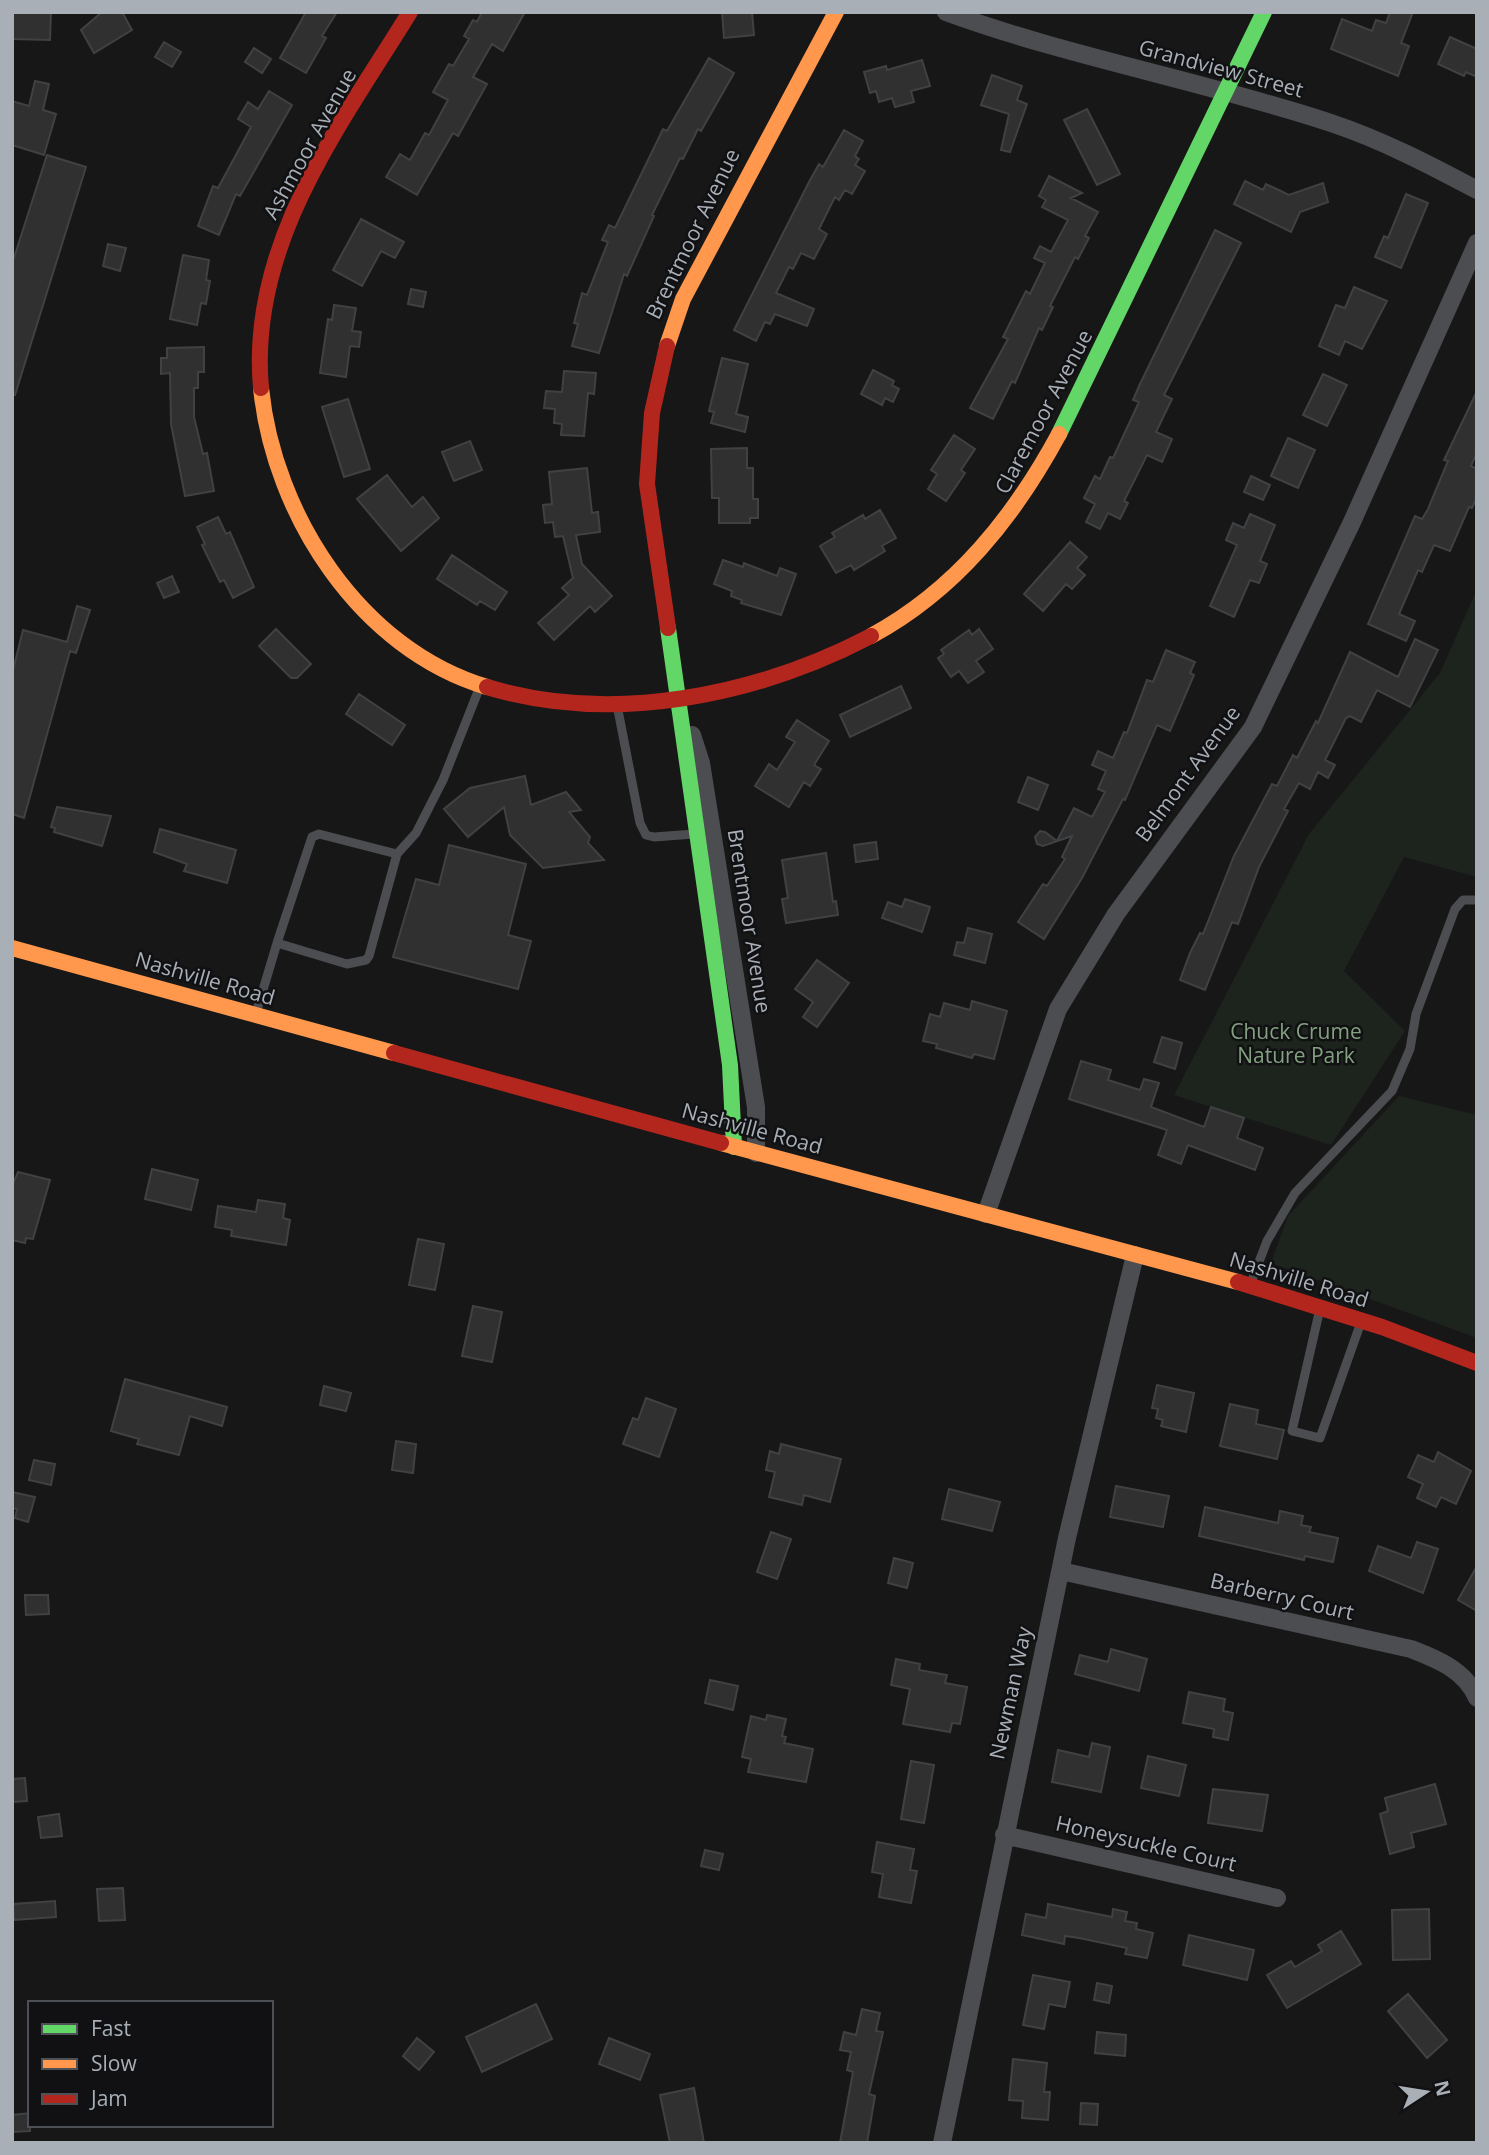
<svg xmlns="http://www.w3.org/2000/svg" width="1489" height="2155" font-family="'Open Sans',sans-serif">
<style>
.green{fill:#1d241d}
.building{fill:#303031;stroke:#3f4143;stroke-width:2}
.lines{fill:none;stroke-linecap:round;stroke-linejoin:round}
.lane{stroke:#4b4d50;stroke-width:9}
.street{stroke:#4b4d50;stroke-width:18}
.fast{stroke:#63d668;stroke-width:16}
.slow{stroke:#ff974d;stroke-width:16}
.jam{stroke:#b3261e;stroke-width:16}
.labels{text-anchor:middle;stroke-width:5;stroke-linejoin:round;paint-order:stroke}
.street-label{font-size:21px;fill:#a8afb7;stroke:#111113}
.park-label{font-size:21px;fill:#83a180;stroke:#111113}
</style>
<rect width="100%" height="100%" fill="#171717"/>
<path class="green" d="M1477 589V877L1404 857 1344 971 1405 1031 1331 1145 1174 1095 1309 834 1440 673Z
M1399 1096 1477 1115V1338L1271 1263 1288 1216Z"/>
<path class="building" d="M12 12H51L50 40 12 39Z
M102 12H122L132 30 94 53 81 30Z
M306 12H337L322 36 326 38 306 73 280 58Z
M482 12H525L503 51 492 44 473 77 487 84 458 136 453 133 417 195 386 177 400 154 410 160 425 133 429 135 448 100 433 92 449 64 453 66 469 39 464 36 473 20 477 22Z
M722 12H752L754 35 724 38Z
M1390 12H1413L1401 43 1409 46 1398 76 1331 49 1342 19 1372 31 1376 20 1386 23Z
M1450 37 1477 49V77L1466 72 1464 76 1438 64Z
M164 42 181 52 172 67 155 57Z
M254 48 271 59 262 73 245 62Z
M709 58 734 73 701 131 698 129 683 159 680 158 652 215 654 216 627 276 624 274 599 353 572 346 578 324 574 323 582 293 587 295 608 242 602 240 609 225 615 228 663 129 667 131Z
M922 60 930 86 911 91 914 102 895 107 892 98 879 102 876 91 870 93 864 72 886 66 887 70Z
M992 75 1022 86 1017 100 1027 104 1010 152 1001 150 1009 114 981 105Z
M35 81 49 84 43 110 56 114 44 155 12 145V101L29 106Z
M269 91 292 105 240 196 236 194 219 235 198 226 213 186 218 188 251 127 238 119 248 102 258 109Z
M1087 109 1120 174 1097 185 1064 120Z
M844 130 863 141 855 156 859 159 855 165 865 171 852 194 845 190 839 200 835 197 819 229 827 234 814 259 801 253 793 269 789 267 776 293 814 309 807 326 775 314 770 324 765 322 756 341 734 330 809 182 819 164 823 167Z
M47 155 86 167 15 395H12V264Z
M1049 176 1082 193 1071 198 1098 212 1085 236 1089 238 1078 259 1075 257 1050 306 1053 307 1042 330 1039 328 1015 383 1012 381 993 419 970 408 1008 339 1003 337 1026 291 1030 294 1045 263 1034 258 1040 246 1051 252 1068 220 1042 207 1046 200 1039 196Z
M1245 181 1263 190 1266 184 1289 195 1323 183 1328 202 1300 212 1291 232 1234 204Z
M1406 194 1428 203 1401 268 1375 257 1384 236 1388 238Z
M361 219 404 242 395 258 381 251 362 286 333 270Z
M1215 230 1241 243 1164 395 1172 399 1156 432 1172 439 1162 462 1147 455 1124 501 1128 503 1120 519 1108 513 1100 529 1086 522 1095 504 1084 498 1095 476 1100 479 1110 457 1113 458 1139 402 1133 400 1140 384Z
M108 244 126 248 120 271 103 266Z
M183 255 209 260 206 280 210 281 206 304 201 303 197 325 170 319Z
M1354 287 1387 301 1362 349 1345 341 1339 355 1319 346 1336 305 1345 308Z
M411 289 426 292 423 307 408 304Z
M334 305 356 308 352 331 361 332 359 347 350 346 346 377 320 373 328 319 332 320Z
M204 347V372H198V388H194V417L203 454 207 453 214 491 185 496 171 424 170 373 161 374V358H167V348Z
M722 358 748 364 736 414 748 417 745 432 711 423 714 412 709 411Z
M873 370 894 381 892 385 899 389 893 402 885 398 882 405 861 394Z
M564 371 596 373 594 394 588 393 584 436 561 435 562 424 554 423 555 409 544 408 546 391 562 392Z
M1323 374 1347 385 1327 426 1303 415Z
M1477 391V452L1471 466 1477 469V497L1472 508 1469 507 1450 551 1434 545 1422 572 1418 570 1399 614 1415 621 1406 641 1368 624 1415 516 1422 519 1428 509 1448 461 1444 460Z
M348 399 370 469 344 477 322 407Z
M954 435 975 449 961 470 965 473 946 501 928 489 937 474 931 470Z
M1288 438 1315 450 1298 488 1271 476Z
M470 441 482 470 454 481 442 452Z
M747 448V468H753V499H758V518H750V523H719V498H712L711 449Z
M587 468 592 513 598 512 600 532 576 535 582 564 612 596 595 612 590 606 554 640 538 623 569 595 562 588 573 578 563 536 555 537 553 522 545 523 543 505 552 504 549 472Z
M387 475 412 507 423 497 439 518 401 551 357 499Z
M1251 476 1270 485 1263 500 1244 492Z
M880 510 896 538 882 546 885 551 854 570 851 565 836 573 820 546 835 537 832 533 863 515 865 519Z
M1250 514 1275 525 1260 561 1267 564 1259 583 1250 580 1234 617 1210 606 1237 545 1226 540 1233 523 1244 528Z
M218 517 226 534 230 532 254 587 233 598 224 580 220 582 202 545 205 544 197 527Z
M1070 542 1087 557 1077 568 1085 575 1072 589 1066 584 1043 611 1024 594Z
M452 555 507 592 495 610 480 601 477 605 437 579Z
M723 560 743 567 744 563 777 576 780 568 796 574 781 615 741 603 742 600 731 596 732 591 714 584Z
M172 576 179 592 164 598 157 583Z
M77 606 90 610 76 653 70 651 24 818 12 814V674L23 630 67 642Z
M276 629 311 664 297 678H291L259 646Z
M979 629 993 649 976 661 984 672 968 683 959 671 951 677 938 658 944 654 941 650 969 630 972 635Z
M1415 639 1438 650 1410 707 1377 690 1361 722 1350 716 1346 718 1325 760 1335 765 1328 778 1318 772 1310 789 1299 783 1284 809 1288 811 1259 867 1238 924 1232 922 1205 990 1180 980 1190 953 1200 933 1203 934 1234 856 1272 784 1277 786 1293 755 1297 758 1316 721 1318 723 1350 652 1398 677Z
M1166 650 1195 662 1190 673 1194 675 1170 731 1157 725 1125 800 1123 799 1082 878 1044 939 1018 922 1043 884 1047 886 1065 859 1062 857 1072 836 1043 846 1037 844 1035 837 1040 831 1045 832 1057 841 1074 808 1092 817 1105 792 1098 789 1106 771 1092 765 1098 751 1113 758 1124 732 1127 733 1147 680 1153 682Z
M901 686 911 708 850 737 840 715Z
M359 694 405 725 392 745 346 714Z
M797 720 829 741 814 765 821 769 810 786 804 782 789 807 755 786 769 764 777 770 795 742 786 737Z
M525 776 531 805 566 792 581 810 569 812 590 837 588 843 604 860 543 868 510 835 504 807 468 837 444 809 470 788Z
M1028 777 1048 785 1038 810 1018 802Z
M57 807 111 816 102 846 54 832 55 828 51 827Z
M160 829 236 850 227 883 184 871 187 864 154 852Z
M876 842 878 859 856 862 854 845Z
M449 845 526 864 508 935 531 941 518 989 393 957 416 879 439 885Z
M826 853 833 902 836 901 838 915 786 923 782 899 788 898 782 860Z
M905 899 930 907 922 932 882 918 888 902 902 907Z
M968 928 992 934 985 963 954 955 957 942 964 943Z
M817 960 849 983 817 1027 803 1017 813 1002 795 989Z
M972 1001 1007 1011 994 1059 974 1054 972 1058 936 1048 937 1044 923 1041 930 1014 940 1017 944 1003 970 1010Z
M1162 1037 1182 1043 1175 1069 1154 1062Z
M1081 1061 1111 1070 1108 1080 1140 1090 1144 1079 1159 1083 1151 1107 1204 1127 1211 1107 1244 1118 1237 1138 1263 1148 1255 1170 1188 1145 1181 1164 1158 1155 1167 1130 1069 1099Z
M152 1169 198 1180 191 1210 145 1199Z
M18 1172 50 1180 33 1239 26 1238 25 1243 12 1240V1186Z
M258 1200 285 1204 283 1218 290 1220 286 1245 231 1236 232 1230 215 1227 218 1206 256 1212Z
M418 1239 444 1244 435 1290 409 1285Z
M473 1306 502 1312 492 1362 462 1356Z
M125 1379 227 1407 222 1426 190 1416 179 1455 137 1444 139 1439 111 1431Z
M1157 1385 1194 1393 1186 1432 1161 1426 1163 1420 1156 1418 1158 1409 1152 1408Z
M324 1386 351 1393 346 1411 320 1405Z
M646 1398 676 1409 659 1457 623 1444 633 1418 638 1420Z
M1230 1404 1258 1410 1256 1424 1284 1430 1277 1459 1220 1446Z
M396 1441 416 1444 413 1473 392 1470Z
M781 1444 841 1459 830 1502 804 1495 802 1505 769 1497 775 1472 766 1470 770 1451 779 1454Z
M1438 1452 1471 1471 1456 1504 1441 1497 1436 1507 1417 1498 1423 1484 1408 1477 1418 1455 1434 1462Z
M34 1460 55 1464 51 1485 29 1480Z
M1116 1486 1169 1496 1163 1527 1110 1517Z
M949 1489 1000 1502 992 1531 942 1519Z
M12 1492 35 1497 28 1522 15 1518 17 1509 12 1508Z
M1205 1507 1278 1523 1280 1511 1303 1516 1301 1525 1311 1527 1309 1532 1338 1538 1333 1562 1305 1556 1304 1560 1199 1536Z
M771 1532 791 1539 777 1579 757 1572Z
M1417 1542 1438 1549 1423 1593 1369 1571 1378 1546 1411 1558Z
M894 1558 913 1563 907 1588 888 1583Z
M1477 1566V1611L1458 1600Z
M25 1595H48L49 1614 26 1615Z
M1111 1649 1147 1659 1139 1691 1075 1674 1080 1655 1108 1662Z
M896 1659 920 1664 919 1670 947 1675 945 1683 967 1687 960 1724 952 1723 950 1732 903 1724 910 1689 891 1685Z
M710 1680 738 1686 733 1710 705 1703Z
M1189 1692 1225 1699 1223 1711 1233 1713 1228 1740 1213 1737 1214 1729 1183 1723Z
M767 1715 786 1719 782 1736 786 1737 784 1743 813 1749 806 1782 748 1772 751 1759 742 1757 751 1716 766 1720Z
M1092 1743 1110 1747 1101 1792 1052 1782 1058 1750 1089 1757Z
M1148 1756 1186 1765 1179 1796 1141 1788Z
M911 1761 934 1765 924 1823 901 1819Z
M25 1778 27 1801 12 1802V1779Z
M1435 1784 1446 1824 1411 1833 1414 1847 1390 1854 1380 1814 1388 1811 1385 1798Z
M1213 1789 1268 1795 1262 1831 1208 1823Z
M59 1814 62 1836 41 1838 38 1817Z
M877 1842 914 1849 910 1870 917 1871 911 1903 879 1897 883 1874 872 1872Z
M705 1850 723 1854 719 1870 701 1866Z
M123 1888 125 1920 99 1921 97 1889Z
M55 1901 56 1917 14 1920 13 1904Z
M1048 1904 1112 1917 1113 1909 1127 1912 1125 1921 1137 1923 1136 1929 1153 1933 1147 1958 1125 1954 1127 1948 1079 1938 1065 1936 1064 1944 1022 1935 1026 1914 1046 1918Z
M1429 1909 1430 1959 1393 1960 1392 1910Z
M1341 1931 1361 1964 1287 2008 1267 1975 1291 1961 1295 1967 1322 1951 1318 1945Z
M1189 1935 1254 1950 1247 1980 1183 1965Z
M1033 1975 1070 1982 1065 2007 1049 2004 1044 2029 1023 2025Z
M1097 1983 1112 1986 1109 2003 1094 2000Z
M1408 1994 1447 2040 1427 2058 1388 2011Z
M536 2004 552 2039 482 2072 466 2037Z
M862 2009 880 2013 876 2031 883 2032 869 2094 875 2096 867 2143H840L853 2072 847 2070 851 2052 840 2050 844 2032 856 2035Z
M1097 2032 1126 2035 1125 2056 1095 2053Z
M417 2038 434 2052 419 2070 403 2056Z
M609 2038 650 2054 640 2080 599 2064Z
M1013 2059 1047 2063 1044 2092H1050L1048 2120 1022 2118 1023 2101 1009 2100Z
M694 2088 704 2143H670L660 2095Z
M1081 2103 1098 2104 1097 2125 1080 2124Z
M30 2113V2131L12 2132V2115Z"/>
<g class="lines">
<path class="lane" d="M617 705 640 823 646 835 654 837 694 834
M277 943 312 837 319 834 397 854
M257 1010 277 943 347 964 366 960 369 956 397 854 416 833 443 780 479 689
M1252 1280 1267 1241 1295 1193 1392 1091 1410 1049 1416 1014 1455 909 1463 900H1477
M1319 1313 1292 1431 1320 1438 1360 1325"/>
<path class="street" d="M946 12C1072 58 1204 81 1331 123 1382 140 1430 165 1477 190
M692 735 701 763 756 1107V1153
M986 1214 1058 1009 1116 914 1253 727 1352 522 1477 243
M1061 1571 1411 1649C1437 1659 1465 1670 1477 1698
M1004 1835 1277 1898
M942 2143 1067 1538 1135 1255"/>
<path class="fast" d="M1059 434 1264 12
M668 628 730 1065 734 1147"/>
<path class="slow" d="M667 346 683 299 836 12
M261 388C274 515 360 649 487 687
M871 636C956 590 1014 517 1059 434
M12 948 394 1053
M721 1143 1238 1282"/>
<path class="jam" d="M667 346 652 413 647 484 668 628
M261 388C248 245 339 127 410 12
M487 687C613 725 756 696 871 636
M394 1053 721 1143
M1238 1282 1382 1327 1477 1363"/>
</g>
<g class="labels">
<g class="street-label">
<text transform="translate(1221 69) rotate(15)" y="7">Grandview Street</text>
<text transform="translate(310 144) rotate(-61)" y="7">Ashmoor Avenue</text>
<text transform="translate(693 234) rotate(-64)" y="7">Brentmoor Avenue</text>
<text transform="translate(1044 412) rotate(-62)" y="7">Claremoor Avenue</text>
<text transform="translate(1188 774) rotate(-54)" y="7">Belmont Avenue</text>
<text transform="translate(749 921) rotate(81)" y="7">Brentmoor Avenue</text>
<text transform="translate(205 979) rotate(16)" y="7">Nashville Road</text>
<text transform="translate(752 1129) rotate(15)" y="7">Nashville Road</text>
<text transform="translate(1299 1280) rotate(17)" y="7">Nashville Road</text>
<text transform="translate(1282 1597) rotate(13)" y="7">Barberry Court</text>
<text transform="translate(1011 1693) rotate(-78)" y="7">Newman Way</text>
<text transform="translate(1146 1844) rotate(13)" y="7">Honeysuckle Court</text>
</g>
<g class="park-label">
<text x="1296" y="1039">Chuck Crume<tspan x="1296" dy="24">Nature Park</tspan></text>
</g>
</g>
<rect width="1489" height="2155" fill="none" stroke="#a8afb7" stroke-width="28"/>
<rect x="28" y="2001" width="245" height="126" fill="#111113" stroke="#4d5055" stroke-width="2"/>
<rect x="42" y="2024" width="35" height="10" fill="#63d668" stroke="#4d5055" stroke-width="2"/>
<text x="91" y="2036" font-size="21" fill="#a8afb7">Fast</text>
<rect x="42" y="2059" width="35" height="10" fill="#ff974d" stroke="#4d5055" stroke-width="2"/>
<text x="91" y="2071" font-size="21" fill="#a8afb7">Slow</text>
<rect x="42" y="2094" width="35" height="10" fill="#b3261e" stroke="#4d5055" stroke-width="2"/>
<text x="91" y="2106" font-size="21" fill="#a8afb7">Jam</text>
<g transform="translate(1426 2092) rotate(78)" stroke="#111113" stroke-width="5" paint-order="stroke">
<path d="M0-5L12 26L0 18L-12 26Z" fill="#a8afb7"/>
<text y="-10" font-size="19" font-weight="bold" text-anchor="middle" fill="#a8afb7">N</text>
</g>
</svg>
